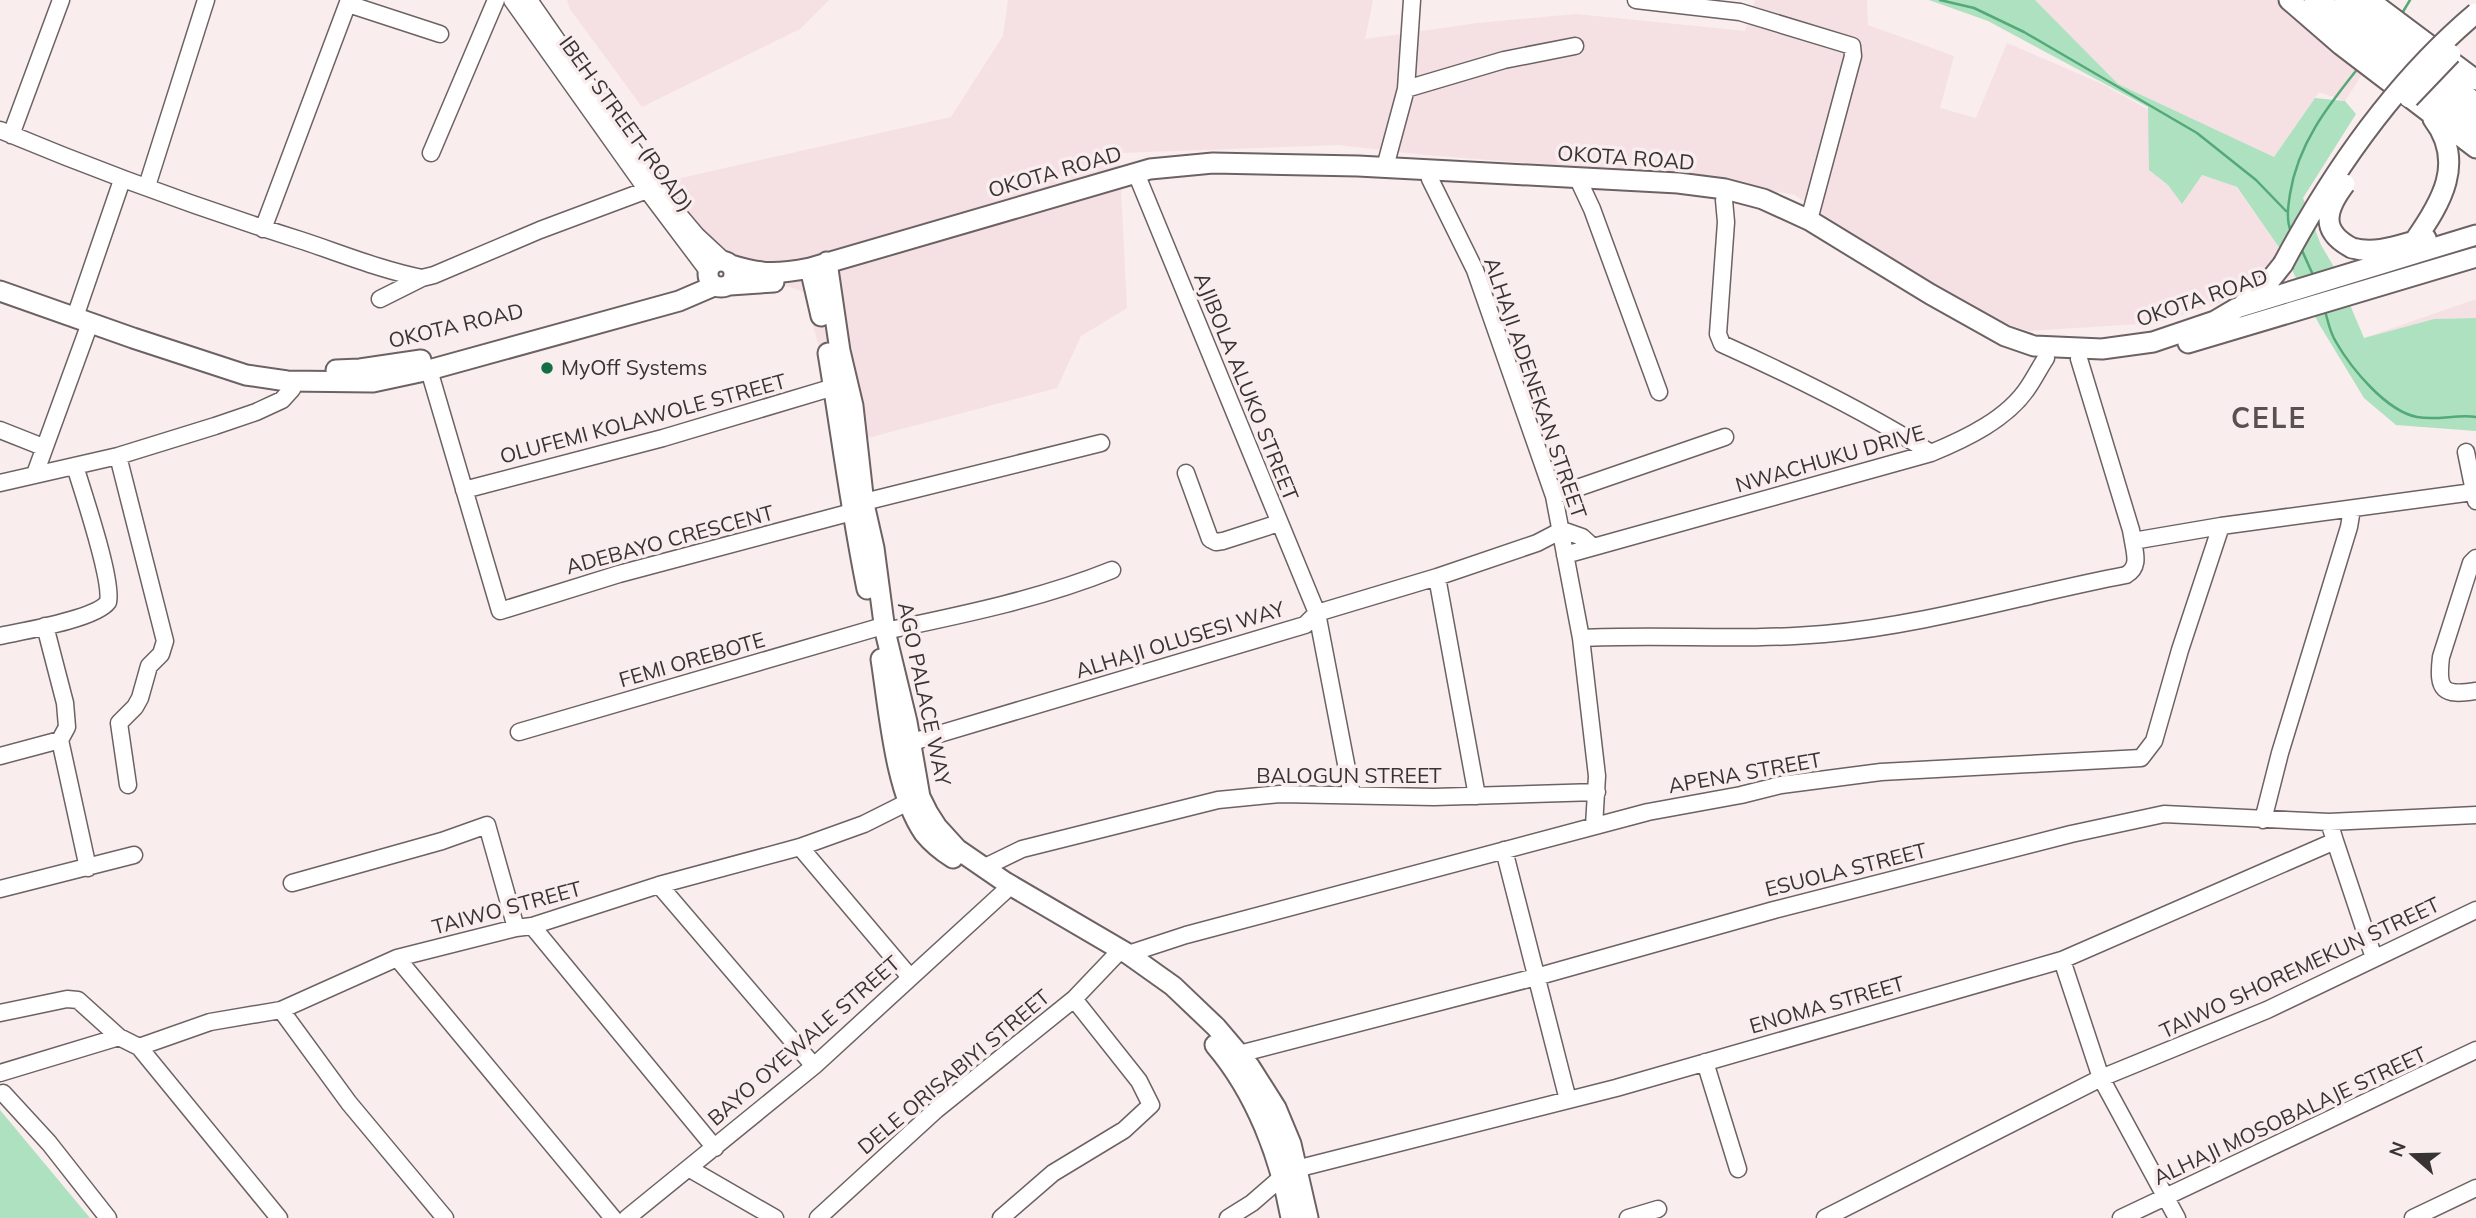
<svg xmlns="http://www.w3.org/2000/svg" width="2476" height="1218" font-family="Mulish,sans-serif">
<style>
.built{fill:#f5e0e3}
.green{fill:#aee1c0}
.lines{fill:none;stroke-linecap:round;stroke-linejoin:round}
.stream{stroke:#53a978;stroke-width:2.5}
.minor-casing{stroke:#6c6263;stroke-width:19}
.major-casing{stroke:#6c6263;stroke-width:23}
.highway-casing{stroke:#6c6263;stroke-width:26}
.minor{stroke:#fff;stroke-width:16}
.major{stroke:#fff;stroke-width:19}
.highway{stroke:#fff;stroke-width:23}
.major-bridge-casing{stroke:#6c6263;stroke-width:23;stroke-linecap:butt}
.major-bridge{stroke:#fff;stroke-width:19}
.poi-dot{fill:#126e43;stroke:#f9edee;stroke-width:2.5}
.labels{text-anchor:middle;stroke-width:7;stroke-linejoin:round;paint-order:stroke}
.street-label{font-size:21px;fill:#383334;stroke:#f9edee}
.poi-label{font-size:21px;fill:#383334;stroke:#f9edee;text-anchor:start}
.district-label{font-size:28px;font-weight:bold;letter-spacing:2px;fill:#5a5052;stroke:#f9edee}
</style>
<rect width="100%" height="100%" fill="#f9edee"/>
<path class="built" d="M567 0H829L800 29 642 107 570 9Z
M1008 0H1373L1365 39 1478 23 1576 14 1745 31 1755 0H1867L1868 25 1954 56 1940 108 1976 118 2007 43 2100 83 2149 110V170L2168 185 2181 203 2202 175 2236 187 2285 256 2244 296 2154 323 2029 331 1989 319 1876 251 1795 195 1689 175 1425 155 1339 145 1119 153 1127 308 1081 336 1057 388 845 444 804 292 730 267 654 184 951 117 1003 36Z
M2035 0H2276L2362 74 2345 101 2319 92 2274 157 2118 84Z
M2476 299V318L2434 319 2364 338Z"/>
<path class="green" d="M1929 0H2035L2118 84 2274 157 2315 98 2345 101 2356 114 2303 198 2321 245 2334 267 2364 338 2434 319 2476 318V431L2396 425 2364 398 2319 324 2285 256 2237 187 2202 175 2182 204 2168 185 2149 170 2148 107 1988 21Z
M0 1110 90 1218H0Z"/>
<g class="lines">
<path class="stream" d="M1940 0 1974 8 2024 32 2197 133 2256 180 2286 211
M2401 15 2410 0
M2291 232C2286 219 2288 207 2290 194 2298 143 2328 106 2359 67
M2300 246 2313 275
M2325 311C2328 321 2330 333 2336 342 2351 368 2386 411 2417 417 2437 421 2457 414 2476 417"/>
<defs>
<path id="minor" d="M512 0 647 190 708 271
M529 0 674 209 696 235 725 262
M1636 0 1740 12 1852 46 1853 56 1809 220
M348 4 440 34
M1406 89 1504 60 1575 46
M0 130C98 171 199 208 300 240 340 253 381 270 422 278L434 275 540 230 647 190
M11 135 61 0
M431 153 496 0
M1385 167 1406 89 1412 0
M1138 178 1317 613 1352 795
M1430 179 1475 270 1554 496 1581 638 1597 776 1594 826
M1578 179 1592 209 1659 392
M147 186 206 0
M1724 200 1726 222 1718 334 1722 344C1793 376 1865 411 1931 453
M263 229 349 0
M380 299 422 278
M75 317 122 180
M2079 359 2131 530 2133 541 2221 526 2473 492
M429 370 500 611 619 574 852 512
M0 430 43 447
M2466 452 2476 501
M118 456 165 641 161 654 149 666 140 698 135 707 119 723 128 785
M1186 473 1210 539 1216 542 1223 541 1279 523
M35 474 90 323
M0 483 118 456 215 426 256 412 282 400 292 389 287 381
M464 490 663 438 834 387
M1554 496 1725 437
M852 505 1101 443
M1562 530 1582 537 1593 547
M1565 555 1931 453C1965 439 2008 419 2029 386 2035 377 2040 367 2046 358
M2476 558 2471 563 2441 657C2437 691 2443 696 2476 691
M1437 577 1477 796
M45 626 65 703 67 727 60 740 88 868
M885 631C961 615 1040 599 1112 570
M0 636C23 631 96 619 108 602 113 580 83 493 75 466
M1581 638C1662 634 1744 641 1824 634 1927 625 2026 594 2126 575 2140 567 2135 554 2133 541
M519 732 876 628
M909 743 1305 625 1317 613 1437 577 1537 543 1562 530
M0 756 60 740
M2263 820 2280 753 2349 527 2352 509
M2335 841 2374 958
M800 847 910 977
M1504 850 1568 1100
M985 867 1022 849 1218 800 1280 794 1434 797 1597 792
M292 883 442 841 487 825 516 928
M659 885 814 1066
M0 889 134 855
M532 926 715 1148
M1128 954 1186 935 1648 812 1741 795 1781 785 1881 772 2141 758 2154 741 2180 650 2221 526
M397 958 613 1218
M2062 960 2101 1078 2177 1218
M281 1010 349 1103 445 1218
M0 1013 67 999 78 1000 119 1037 139 1047 210 1022 281 1010 397 958 516 928 532 926 659 885 800 847 864 824 908 802
M139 1047 279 1218
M1239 1054 1536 977 1774 910 2071 834 2164 814 2329 822 2476 815
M1705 1062 1738 1169
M0 1073 119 1037
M3 1093 49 1143 108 1218
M690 1169 775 1218
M1296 1169 1616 1088 2062 960 2335 841 2329 822
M627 1218 814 1066 1005 891
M818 1218 936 1110 1074 999 1115 956
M1001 1218 1053 1173 1124 1130 1151 1105 1139 1081 1074 999
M1228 1218 1252 1203 1283 1176
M1628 1218 1658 1209
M1825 1218 2101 1078 2267 1010 2476 910
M2121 1218 2476 1050
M2413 1218 2476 1188"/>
<path id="major" d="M2289 0 2341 45 2476 148
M2369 0 2476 80
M2415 240C2441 203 2466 162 2433 119
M2352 248C2378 255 2401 244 2426 238
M708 274a13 13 0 1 1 26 0a13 13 0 1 1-26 0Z
M827 262 840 351 853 406 864 504 874 548 885 631 907 722 920 797 928 813 937 827 957 849 1005 882 1128 954 1173 986 1216 1027 1250 1067 1276 1108 1291 1144 1308 1218
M731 265C762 275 779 274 810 268L1150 169 1213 163 1358 166 1678 183 1725 189 1763 199 1809 220 1930 294 2005 336 2034 346 2102 349 2153 342 2215 321 2237 308 2476 235
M810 268 821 316
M730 285 774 282
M0 291 133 338 246 375 287 381 373 382 429 370 679 301 714 286
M2244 303 2267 284 2283 264
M2188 343 2476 257
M828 353C841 431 851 511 867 589
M336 370 360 369 421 360
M881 659C889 710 895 792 924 833 932 843 942 851 953 858
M1215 1045C1256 1093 1280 1157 1291 1218"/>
<path id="highway" d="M2316 0 2396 68 2476 129
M2346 0 2476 106"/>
</defs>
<use href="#minor" class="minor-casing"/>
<use href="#major" class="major-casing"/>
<use href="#highway" class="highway-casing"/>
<use href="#minor" class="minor"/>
<use href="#major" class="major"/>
<use href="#highway" class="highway"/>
<defs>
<path id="major-bridge" d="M2409 98 2451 54
M2345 184C2326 209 2319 231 2352 248
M2283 264C2333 170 2394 82 2476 13"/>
</defs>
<use href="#major-bridge" class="major-bridge-casing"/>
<use href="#major-bridge" class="major-bridge"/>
</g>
<circle class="poi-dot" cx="547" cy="368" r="7"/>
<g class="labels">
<g class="street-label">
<text transform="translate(626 124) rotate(54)" y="7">IBEH STREET (ROAD)</text>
<text transform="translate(1626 158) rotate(4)" y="7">OKOTA ROAD</text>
<text transform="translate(1055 172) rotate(-16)" y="7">OKOTA ROAD</text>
<text transform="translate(2202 298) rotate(-19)" y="7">OKOTA ROAD</text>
<text transform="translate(456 326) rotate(-13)" y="7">OKOTA ROAD</text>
<text transform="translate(1246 387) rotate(68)" y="7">AJIBOLA ALUKO STREET</text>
<text transform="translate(1535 388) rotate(71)" y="7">ALHAJI ADENEKAN STREET</text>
<text transform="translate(643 419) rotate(-15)" y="7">OLUFEMI KOLAWOLE STREET</text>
<text transform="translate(1830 459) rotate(-16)" y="7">NWACHUKU DRIVE</text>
<text transform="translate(670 540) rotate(-15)" y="7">ADEBAYO CRESCENT</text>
<text transform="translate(1180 640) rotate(-17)" y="7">ALHAJI OLUSESI WAY</text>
<text transform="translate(692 660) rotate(-16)" y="7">FEMI OREBOTE</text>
<text transform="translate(924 694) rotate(78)" y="7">AGO PALACE WAY</text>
<text transform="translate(1745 773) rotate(-10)" y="7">APENA STREET</text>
<text x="1349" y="783">BALOGUN STREET</text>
<text transform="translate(1846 870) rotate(-14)" y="7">ESUOLA STREET</text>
<text transform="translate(507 908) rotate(-15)" y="7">TAIWO STREET</text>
<text transform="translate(2300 968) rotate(-25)" y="7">TAIWO SHOREMEKUN STREET</text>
<text transform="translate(1827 1005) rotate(-16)" y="7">ENOMA STREET</text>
<text transform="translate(804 1041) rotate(-41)" y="7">BAYO OYEWALE STREET</text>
<text transform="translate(954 1072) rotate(-40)" y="7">DELE ORISABIYI STREET</text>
<text transform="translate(2290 1116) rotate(-25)" y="7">ALHAJI MOSOBALAJE STREET</text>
</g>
<g class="poi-label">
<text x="561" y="375">MyOff Systems</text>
</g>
<g class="district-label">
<text x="2269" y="428">CELE</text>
</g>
</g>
<g transform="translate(2413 1155) rotate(290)" stroke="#f9edee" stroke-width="5" paint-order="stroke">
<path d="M0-5L12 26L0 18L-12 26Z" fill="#383334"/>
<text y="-10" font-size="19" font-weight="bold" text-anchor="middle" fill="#383334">N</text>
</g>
</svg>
